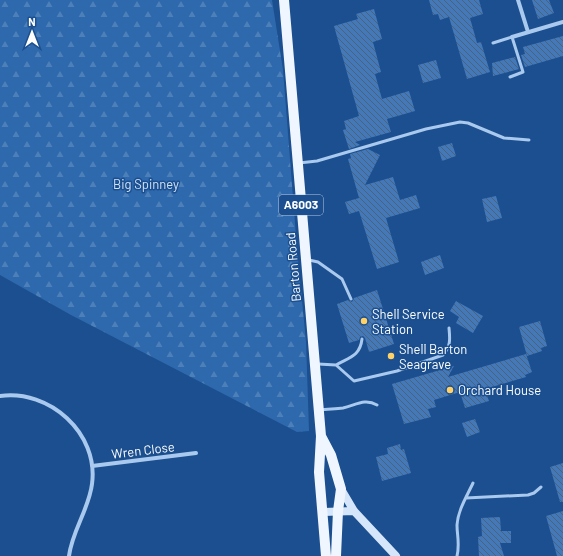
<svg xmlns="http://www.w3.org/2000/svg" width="563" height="556" font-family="Barlow,sans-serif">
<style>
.forest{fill:url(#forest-firs)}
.building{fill:url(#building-back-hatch)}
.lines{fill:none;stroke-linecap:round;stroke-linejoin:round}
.lane{stroke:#a9c9ee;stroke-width:3}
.street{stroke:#a9c9ee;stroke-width:4}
.secondary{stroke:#d6e6fa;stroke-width:8}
.primary{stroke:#f0f6ff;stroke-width:10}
.poi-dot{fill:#ffd166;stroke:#1b4f8f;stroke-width:1.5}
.labels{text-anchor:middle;stroke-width:3;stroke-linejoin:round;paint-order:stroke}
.shield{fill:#1b4f8f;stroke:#bbcadd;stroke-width:1}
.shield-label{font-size:12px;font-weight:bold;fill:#fff}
.park-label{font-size:13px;fill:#cfe3fa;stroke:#1b4f8f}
.street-label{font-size:13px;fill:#fff;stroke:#1b4f8f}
.poi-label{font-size:13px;fill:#fff;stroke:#1b4f8f;text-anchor:start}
</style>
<defs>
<pattern id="forest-firs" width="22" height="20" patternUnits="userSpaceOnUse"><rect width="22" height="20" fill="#2e69ad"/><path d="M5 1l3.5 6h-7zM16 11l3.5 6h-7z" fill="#4d80b9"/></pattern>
<pattern id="building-back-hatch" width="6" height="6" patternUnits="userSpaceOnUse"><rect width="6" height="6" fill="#4478b7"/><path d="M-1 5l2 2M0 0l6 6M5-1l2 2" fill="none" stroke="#486282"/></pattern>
</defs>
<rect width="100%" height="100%" fill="#1b4f8f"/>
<path class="forest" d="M0 0H272L283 70 297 249 306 342 309 431 297 432 71 315 0 275Z"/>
<path class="building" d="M429 0H479L483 14 470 18 477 43 481 42 490 72 467 79 449 17 440 20 438 14 433 15Z
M532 0H549L554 13 538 19Z
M374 9 382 39 373 42 381 72 375 74 382 99 409 91 415 111 387 119 391 132 355 142 360 145 349 149 343 130 346 129 344 121 359 116 334 26 358 19 356 14Z
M563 36V56L525 67 521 55 525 54 523 47Z
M515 57 519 69 493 76 492 63Z
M436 60 441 78 423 83 418 65Z
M452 143 456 156 442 161 438 147Z
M368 149 380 155 365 185 393 177 400 200 416 195 420 208 386 218 399 262 377 269 359 211 349 214 345 202 359 198 348 159 351 158 350 154Z
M496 196 502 218 487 222 482 199Z
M440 255 444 268 425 275 421 262Z
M377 290 394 344 369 352 365 338 363 336 360 337 359 340 349 343 337 304 348 300 352 302 354 298Z
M456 301 483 316 473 333 456 323 459 317 450 311Z
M540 321 547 346 541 348 542 351 527 356 519 327Z
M526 354 532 372 525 375 526 377 485 389 489 401 465 408 460 392 434 400 436 407 428 409 431 417 404 424 392 384 454 366 448 377Z
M475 419 480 432 467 437 462 423Z
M400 444 401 450 404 449 411 473 382 481 376 457 388 454 387 448Z
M563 463V502H560L550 467Z
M563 511V556H557L546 516Z
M500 517 501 531H511V543H500L504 556H479L478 537 482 536 481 518Z"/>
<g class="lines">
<path class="lane" d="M493 43 512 37 523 72 510 77
M299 163 317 161 426 129 460 122 468 123 504 138 529 140
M309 260 318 262 342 279 351 299
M318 364 336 365 354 381 397 371 443 355C451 346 450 339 449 328
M336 365C350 357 360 356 362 339
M320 410C327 409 335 409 343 408 356 405 365 398 377 405
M466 498 528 495 534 493 541 487
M457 556C460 544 457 536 457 525 458 510 467 496 473 483"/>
<path class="street" d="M518 0 528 32
M512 37 563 22
M0 396C49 389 99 433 92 484 89 509 72 531 69 556
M92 466 196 453"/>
<path class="secondary" d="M341 489 354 511 396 556
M323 512 354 511"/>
<path class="primary" d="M284 0 321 436 319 472 326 556
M321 436 331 455 341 489 338 511 336 556"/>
</g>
<g class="poi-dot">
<circle cx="364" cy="321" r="4"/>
<circle cx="391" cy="356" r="4"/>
<circle cx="450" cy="390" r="4"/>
</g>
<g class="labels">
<rect class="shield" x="279" y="195" width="44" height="20" rx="3"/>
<g class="shield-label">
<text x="301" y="209">A6003</text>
</g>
<g class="park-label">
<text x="146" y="189">Big Spinney</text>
</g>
<g class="street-label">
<text transform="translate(293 267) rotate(-95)" y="5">Barton Road</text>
<text transform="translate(143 450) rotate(-7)" y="5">Wren Close</text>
</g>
<g class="poi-label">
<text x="372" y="319">Shell Service<tspan x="372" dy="15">Station</tspan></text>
<text x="399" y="354">Shell Barton<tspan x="399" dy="15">Seagrave</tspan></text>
<text x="458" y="395">Orchard House</text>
</g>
</g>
<g transform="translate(32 32)" stroke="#1b4f8f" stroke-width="3" paint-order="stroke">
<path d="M0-3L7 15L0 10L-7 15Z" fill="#ffffff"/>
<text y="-6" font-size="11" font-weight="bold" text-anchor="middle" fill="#ffffff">N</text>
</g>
</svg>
